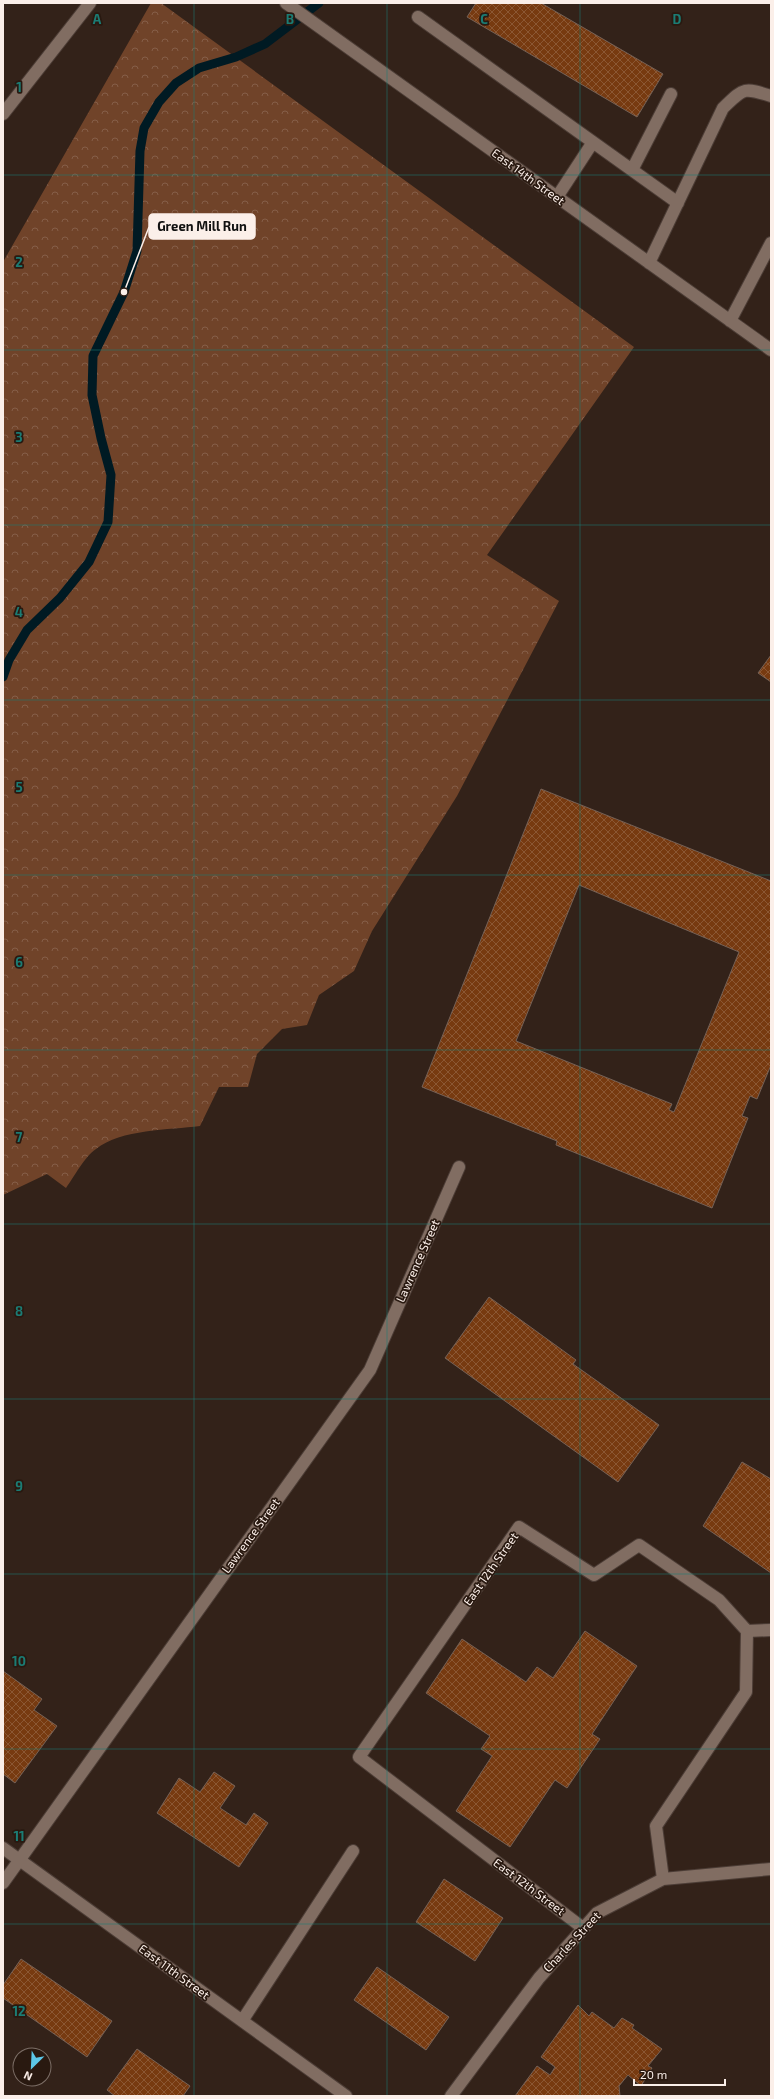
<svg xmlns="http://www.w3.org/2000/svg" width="774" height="2099" font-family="'Exo 2',sans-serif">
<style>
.forest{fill:url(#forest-crowns)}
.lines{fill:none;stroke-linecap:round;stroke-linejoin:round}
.stream{stroke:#001a23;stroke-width:9}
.building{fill:url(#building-cross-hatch);stroke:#756156;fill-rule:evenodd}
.minor-casing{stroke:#4c3d36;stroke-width:14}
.minor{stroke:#816d62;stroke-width:12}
.grid{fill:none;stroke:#1b7c74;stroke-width:1;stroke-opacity:0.55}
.labels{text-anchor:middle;stroke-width:3.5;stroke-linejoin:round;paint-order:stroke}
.street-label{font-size:12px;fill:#fbefe9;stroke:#291910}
.grid-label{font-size:13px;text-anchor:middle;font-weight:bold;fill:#1b7c74;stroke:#291910;stroke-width:3.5;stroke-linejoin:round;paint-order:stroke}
.leader{fill:none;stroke:#fbefe9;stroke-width:1.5}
.callout-dot{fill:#fbefe9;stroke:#291910;stroke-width:1.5}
.callout{fill:#fbefe9;stroke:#fbefe9;stroke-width:1.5}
.callout-label{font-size:13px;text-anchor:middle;font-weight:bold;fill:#111}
</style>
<defs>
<pattern id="forest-crowns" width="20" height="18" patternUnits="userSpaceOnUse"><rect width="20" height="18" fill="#704329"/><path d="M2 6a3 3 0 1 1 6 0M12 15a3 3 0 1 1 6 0" fill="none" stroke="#855e48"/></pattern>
<pattern id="building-cross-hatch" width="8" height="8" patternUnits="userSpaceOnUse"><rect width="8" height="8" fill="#773a10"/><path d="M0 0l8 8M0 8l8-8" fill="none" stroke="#8b5733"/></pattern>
</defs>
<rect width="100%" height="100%" fill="#332219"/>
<path class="forest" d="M151 3H161L634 347 487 555 559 601 457 796 372 931 354 971 319 995 307 1025 282 1029 257 1054 248 1087H219L200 1126C169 1130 121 1129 96 1149 85 1156 74 1177 66 1188L47 1174 3 1195V262Z"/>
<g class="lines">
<path class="stream" d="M3 677 9 660 27 630 60 598 89 562 108 522 111 475 101 438 92 395 93 356 124 292 137 251 140 151 144 128 159 102 176 83 199 68 236 57 265 44 319 3"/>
</g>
<path class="building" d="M476 3H541L663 74 637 117 467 17Z
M771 655V682L758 673Z
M541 789 771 881V1065L757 1099 750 1096 742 1116 748 1118 712 1208 556 1145 557 1141 422 1087ZM579 885 739 952 674 1112 669 1110 672 1104 516 1041Z
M489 1297 576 1360 573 1364 659 1425 618 1482 445 1358Z
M742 1462 771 1479V1573L703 1526Z
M585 1631 637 1666 592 1734 600 1739 567 1788 555 1780 510 1847 456 1811 492 1756 481 1749 490 1736 426 1693 462 1639 526 1682 537 1667 553 1678Z
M3 1671 42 1699 34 1710 57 1726 15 1783 3 1774Z
M214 1772 235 1786 220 1808 246 1825 254 1813 268 1823 239 1867 157 1813 179 1778 200 1792Z
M444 1879 503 1918 475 1961 416 1922Z
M21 1959 112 2021 87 2057 3 1998V1985Z
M377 1967 449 2017 426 2050 354 2000Z
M578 2005 589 2016 592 2012 614 2028 622 2018 634 2025 632 2028 662 2049 648 2066 652 2068 641 2086 628 2075 619 2086 620 2096H515L537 2066 550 2075 555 2067 541 2057Z
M137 2049 190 2086 183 2096H115L107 2090Z"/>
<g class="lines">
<defs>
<path id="minor" d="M286 3 771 350
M418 17 678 203
M3 114 90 3
M632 170 671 94
M557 197 593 142
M649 263 723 108C744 88 743 87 771 96
M730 321 771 243
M747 1631 771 1630
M3 1848 346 2096
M3 1883 370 1370 459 1167
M583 1928 359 1757 519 1527 594 1575 639 1545 719 1600 747 1631 746 1692 656 1826 663 1879
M242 2021 353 1851
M451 2096 539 1978 597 1913 663 1879 771 1869"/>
</defs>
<use href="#minor" class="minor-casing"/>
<use href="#minor" class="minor"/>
</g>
<path class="grid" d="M194 3V2096M387 3V2096M580 3V2096M3 175H771M3 350H771M3 525H771M3 700H771M3 875H771M3 1050H771M3 1224H771M3 1399H771M3 1574H771M3 1749H771M3 1924H771"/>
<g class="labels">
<g class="street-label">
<text transform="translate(528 177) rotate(36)" y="4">East 14th Street</text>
<text transform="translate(418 1261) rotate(-66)" y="4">Lawrence Street</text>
<text transform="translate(251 1536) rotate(-54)" y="4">Lawrence Street</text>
<text transform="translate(491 1569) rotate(-55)" y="4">East 12th Street</text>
<text transform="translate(529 1887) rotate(37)" y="4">East 12th Street</text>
<text transform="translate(572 1942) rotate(-47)" y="4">Charles Street</text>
<text transform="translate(174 1972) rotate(36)" y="4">East 11th Street</text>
</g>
</g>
<g class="grid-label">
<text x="97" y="24">A</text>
<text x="290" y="24">B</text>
<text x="484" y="24">C</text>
<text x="677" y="24">D</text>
<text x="19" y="92">1</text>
<text x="19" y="267">2</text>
<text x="19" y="442">3</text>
<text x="19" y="617">4</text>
<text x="19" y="792">5</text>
<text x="19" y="967">6</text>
<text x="19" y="1142">7</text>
<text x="19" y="1316">8</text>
<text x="19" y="1491">9</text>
<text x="19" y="1666">10</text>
<text x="19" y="1841">11</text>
<text x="19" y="2016">12</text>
</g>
<path class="leader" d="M124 292L149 227"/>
<circle class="callout-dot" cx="124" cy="292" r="4"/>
<rect class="callout" x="149" y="214" width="106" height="25" rx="4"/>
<g class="callout-label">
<text x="202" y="231">Green Mill Run</text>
</g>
<rect width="774" height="2099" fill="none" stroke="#fbefe9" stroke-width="8"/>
<g transform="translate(32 2067) rotate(204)"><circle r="19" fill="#291910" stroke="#7d6f67"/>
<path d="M0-3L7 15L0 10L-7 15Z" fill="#5cc7e7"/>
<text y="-6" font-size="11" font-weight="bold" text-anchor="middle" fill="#fbefe9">N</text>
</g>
<path d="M634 2079v6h91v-6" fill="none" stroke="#fbefe9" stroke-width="2"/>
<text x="640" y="2079" font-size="12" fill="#fbefe9" stroke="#291910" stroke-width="3" paint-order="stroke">20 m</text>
</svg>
